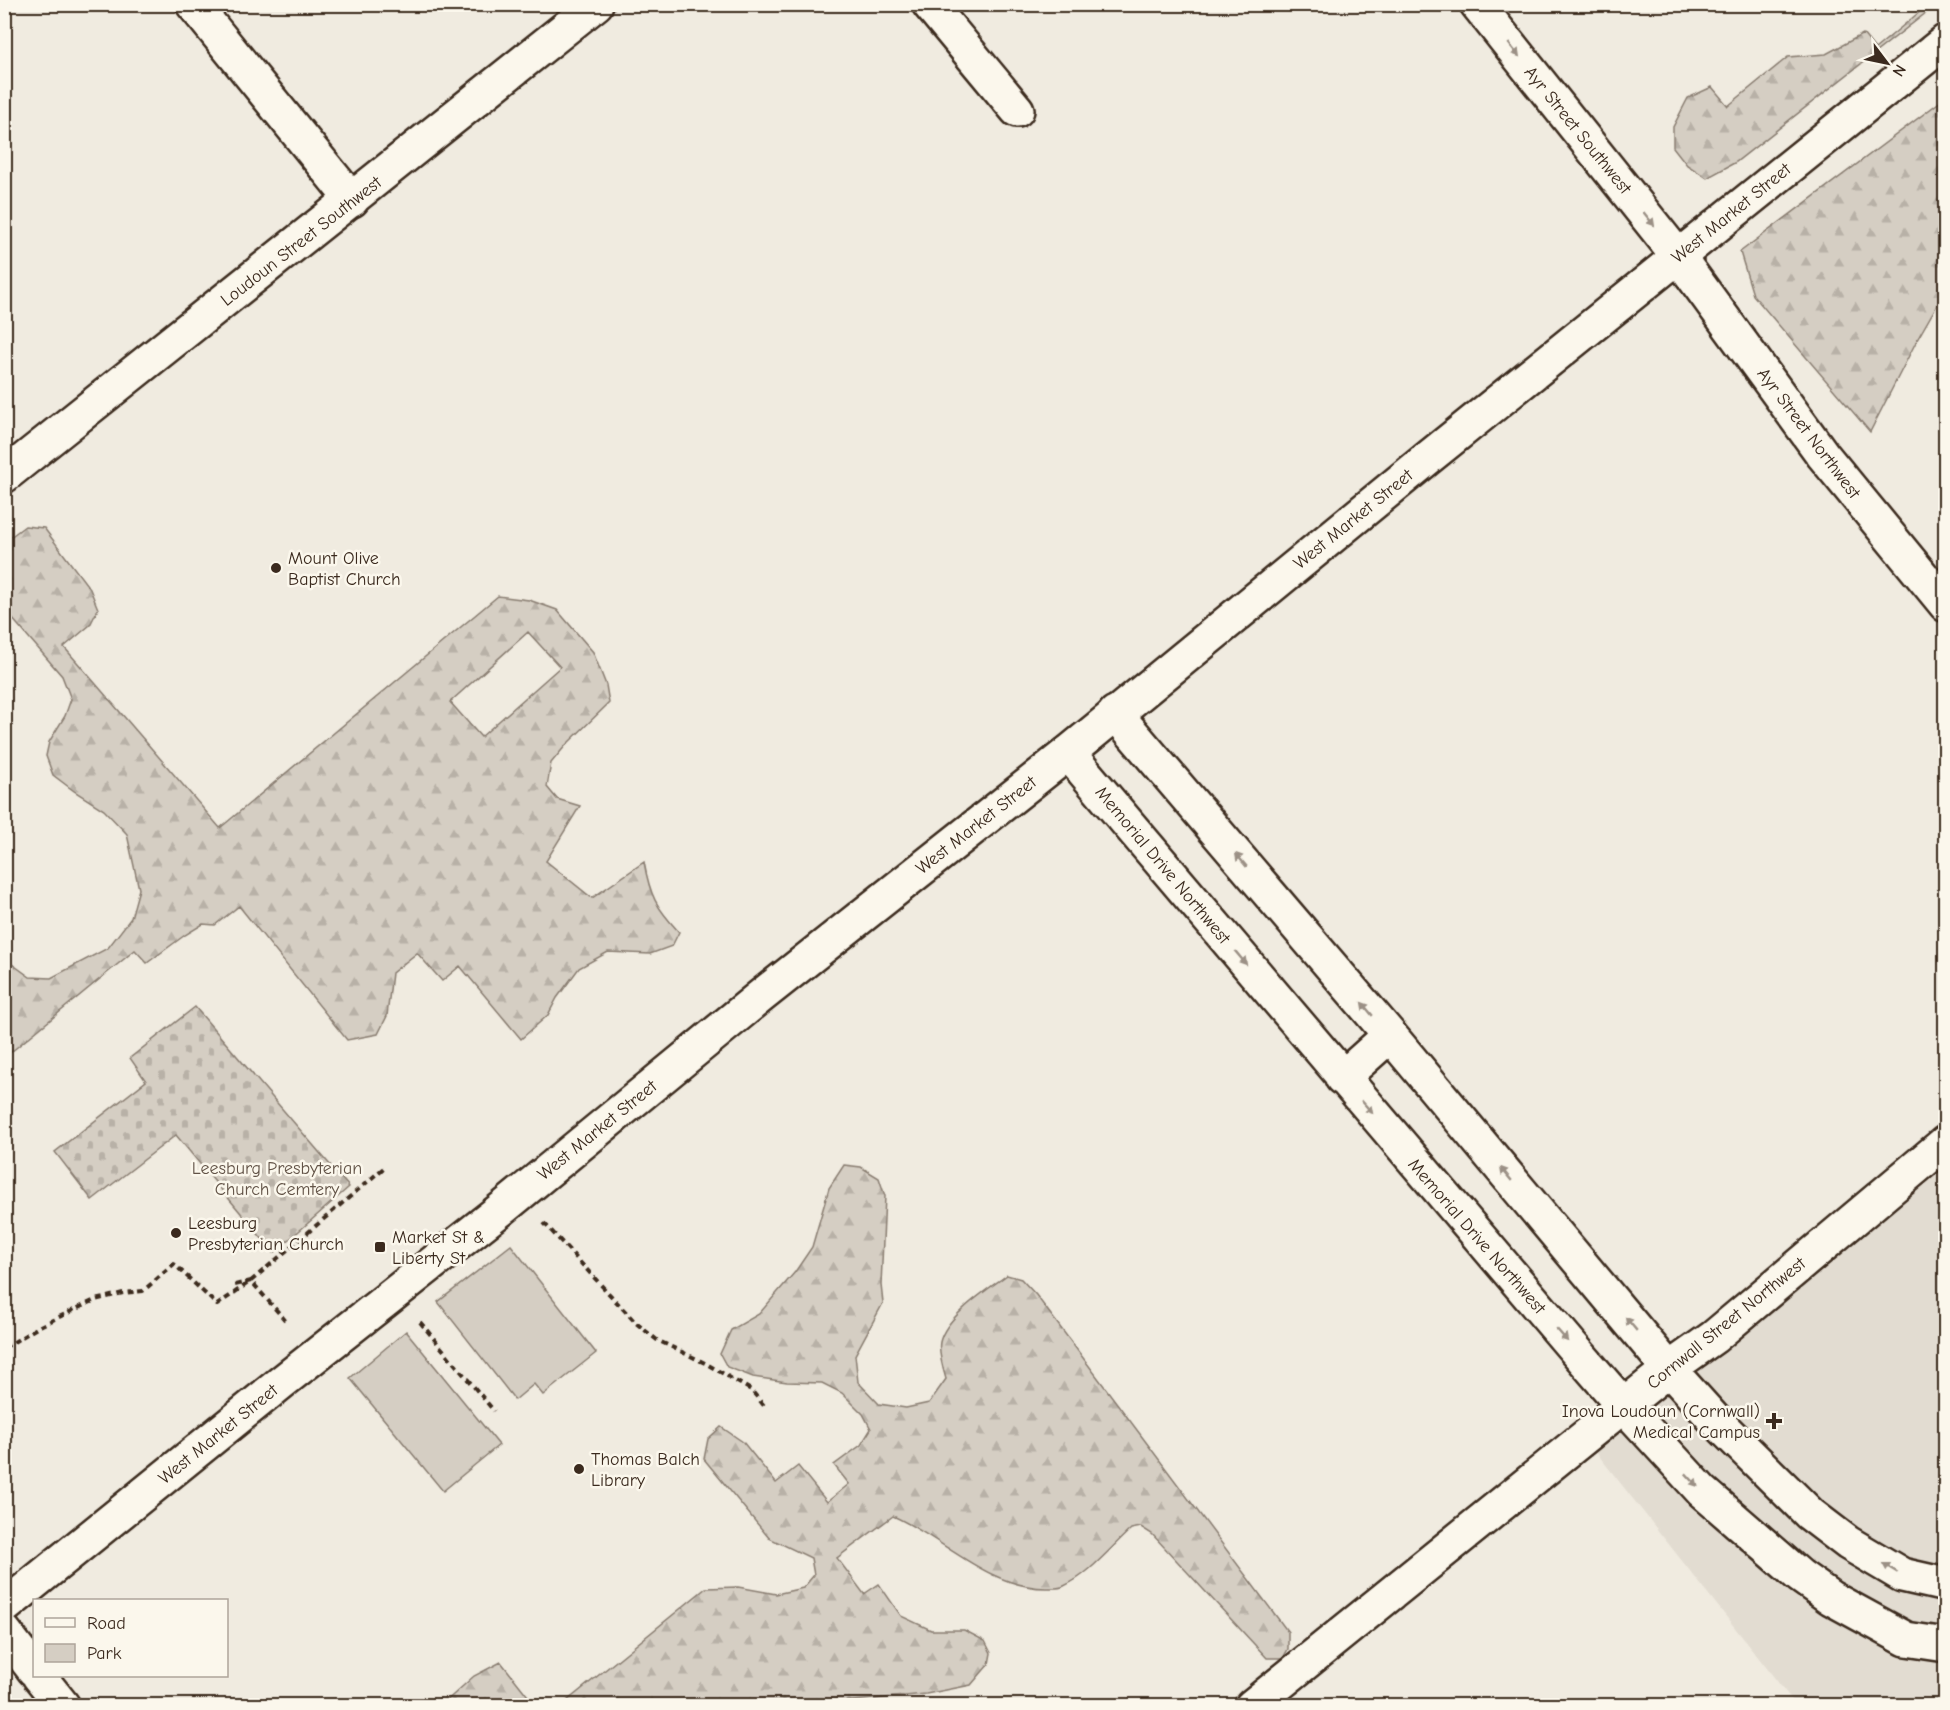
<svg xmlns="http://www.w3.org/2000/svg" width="1950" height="1710" font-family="'Comic Neue',sans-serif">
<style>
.built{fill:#e2dcd1}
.green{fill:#d5cec3;stroke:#887c70;stroke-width:1.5}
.forest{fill:url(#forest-firs);stroke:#887c70;stroke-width:1.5;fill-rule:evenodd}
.cemetery{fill:url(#cemetery-stones);stroke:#887c70;stroke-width:1.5}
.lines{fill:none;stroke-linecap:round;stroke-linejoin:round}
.street-casing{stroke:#3b2a1e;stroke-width:38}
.secondary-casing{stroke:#3b2a1e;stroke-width:38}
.primary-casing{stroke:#3b2a1e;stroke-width:38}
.path{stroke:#3b2a1e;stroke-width:4;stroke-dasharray:6 4.5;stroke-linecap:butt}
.street{stroke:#fbf7ec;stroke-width:33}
.secondary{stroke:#fbf7ec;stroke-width:33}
.primary{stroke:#fbf7ec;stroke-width:33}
.oneway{fill:#9b9085}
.poi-dot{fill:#3b2a1e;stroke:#fbf7ec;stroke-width:2}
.labels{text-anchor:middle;stroke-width:5;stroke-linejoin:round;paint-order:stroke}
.street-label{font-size:18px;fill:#3b2a1e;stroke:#fbf7ec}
.poi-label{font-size:18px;fill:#3b2a1e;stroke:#fbf7ec;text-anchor:start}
.park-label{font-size:18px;fill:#625347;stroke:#fbf7ec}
</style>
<defs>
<pattern id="forest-firs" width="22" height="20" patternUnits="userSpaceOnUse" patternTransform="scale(1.5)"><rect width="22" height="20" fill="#d5cec3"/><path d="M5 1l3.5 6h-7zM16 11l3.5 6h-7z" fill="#b8b1a7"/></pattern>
<pattern id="cemetery-stones" width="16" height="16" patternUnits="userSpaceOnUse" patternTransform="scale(1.5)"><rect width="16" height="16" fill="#d5cec3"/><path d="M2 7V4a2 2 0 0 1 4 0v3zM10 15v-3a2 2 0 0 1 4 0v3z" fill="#b8b1a7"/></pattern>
</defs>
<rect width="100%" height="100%" fill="#f0ebe0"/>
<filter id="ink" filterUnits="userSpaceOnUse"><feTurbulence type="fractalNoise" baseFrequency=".0167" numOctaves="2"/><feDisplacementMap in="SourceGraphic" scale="12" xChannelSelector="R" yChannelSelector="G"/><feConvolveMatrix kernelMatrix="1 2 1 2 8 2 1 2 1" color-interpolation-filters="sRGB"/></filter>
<g filter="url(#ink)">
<path class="built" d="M1945 1140V1705H1796L1584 1437Z"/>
<path class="green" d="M511 1245 596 1353 543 1395 534 1384 515 1400 438 1302Z
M406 1331 499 1445 443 1491 350 1378Z"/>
<path class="forest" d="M1928 5H1936L1736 162 1707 178 1687 165 1673 147V127L1688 98 1712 87 1728 106 1788 57 1826 54 1863 34 1875 49Z
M1945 98V291L1917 340 1870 432 1753 295 1740 252Z
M25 526 44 528 90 589 98 609 90 625 64 647 220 828 498 596 529 600 557 610 593 652 606 685 609 703 566 745 551 763 547 787 557 799 580 806 546 861 592 898 644 862C650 896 656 907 679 932L672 946 650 954 608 952 579 968 557 998 548 1015 521 1039 460 966 442 981 417 953 392 973 387 1016 378 1034 347 1040 239 906 215 925 203 924 185 935 147 963 135 950 5 1057V959L30 977 51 978 108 948 131 918 139 889 127 834 104 810 74 791 53 775 46 756 49 742 65 716 71 699 62 676 5 610V541ZM528 632 560 667 481 737 450 702Z
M844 1165 861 1167 879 1178 885 1196 881 1285 883 1303 855 1355 858 1382 879 1404 906 1408 929 1403 946 1379C943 1369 938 1352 940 1342 946 1316 987 1290 1007 1275L1021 1279 1036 1295 1288 1632V1649L1283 1658H1267L1152 1534 1141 1527 1131 1529C1110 1548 1090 1574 1064 1586 1059 1589 1052 1588 1046 1588 988 1588 943 1538 893 1516L837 1558 864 1594 879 1584 901 1616 931 1630H964L985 1641 991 1653 989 1664 971 1685 926 1694 811 1705H562L706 1588 738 1587 776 1594 803 1588 814 1575 811 1558 769 1538 704 1459 708 1439 721 1427 743 1442 776 1483 798 1466 827 1502 849 1484 834 1465 861 1445 871 1429 863 1414 842 1393 822 1383 787 1382 753 1377 727 1367 720 1354 731 1330 759 1314 795 1272 812 1247 829 1188Z
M501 1662 535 1705H442L474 1676Z"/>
<path class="cemetery" d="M195 1007 349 1187 274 1253 176 1135 92 1200 55 1152 146 1081 130 1058Z"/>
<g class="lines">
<defs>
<path id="street" d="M193 4 352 200
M929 4 1017 110
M1678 256 1823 455 1946 605
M1115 713 1390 1035 1669 1369 1714 1419 1810 1514 1848 1543 1902 1575 1946 1585
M1068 753 1571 1345 1623 1405 1702 1491 1800 1576 1831 1598 1906 1639 1946 1645
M1342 1078 1390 1035
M1252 1706 1669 1369 1714 1337 1946 1142"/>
<path id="secondary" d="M1477 4 1678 256
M4 476 596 4
M4 1631 34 1670
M39 1676 63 1706"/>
<path id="primary" d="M4 1607 282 1382 504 1207 761 996 1068 753 1428 458 1946 41"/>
</defs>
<use href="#street" class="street-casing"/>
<use href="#secondary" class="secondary-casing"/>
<use href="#primary" class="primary-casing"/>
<path class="path" d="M544 1223 636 1323 657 1340 705 1363 751 1390 766 1408
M235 1285 251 1281 285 1320
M420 1322 494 1411
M4 1348 40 1326 95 1300 123 1293 143 1291 174 1264 217 1305 251 1281 386 1166"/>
<use href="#street" class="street"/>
<use href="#secondary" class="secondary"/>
<use href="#primary" class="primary"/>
</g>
<defs><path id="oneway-solid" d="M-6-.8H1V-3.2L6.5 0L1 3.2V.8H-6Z" transform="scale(1.5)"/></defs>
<g class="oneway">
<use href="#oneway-solid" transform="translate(1514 50) rotate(51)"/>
<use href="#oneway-solid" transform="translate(1649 219) rotate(51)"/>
<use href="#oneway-solid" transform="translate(1241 860) rotate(-130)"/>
<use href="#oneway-solid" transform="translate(1241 958) rotate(50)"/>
<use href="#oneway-solid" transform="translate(1367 1009) rotate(-130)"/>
<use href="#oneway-solid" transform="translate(1367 1107) rotate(49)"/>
<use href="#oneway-solid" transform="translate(1506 1174) rotate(-130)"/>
<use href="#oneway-solid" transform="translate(1631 1324) rotate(-130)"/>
<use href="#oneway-solid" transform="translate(1562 1335) rotate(49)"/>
<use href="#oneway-solid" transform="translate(1692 1480) rotate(47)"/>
<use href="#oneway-solid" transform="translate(1890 1568) rotate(-149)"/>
</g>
</g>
<g class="poi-dot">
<circle cx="276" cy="568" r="6"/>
<circle cx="176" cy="1233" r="6"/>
<rect x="374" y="1241" width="12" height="12" rx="3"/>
<path d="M1771 1412h6v6h6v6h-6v6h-6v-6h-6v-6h6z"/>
<circle cx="579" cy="1469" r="6"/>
</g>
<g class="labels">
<g class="street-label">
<text transform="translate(1578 130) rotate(51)" y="6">Ayr Street Southwest</text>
<text transform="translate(1731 213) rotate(-39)" y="6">West Market Street</text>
<text transform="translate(301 241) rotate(-38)" y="6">Loudoun Street Southwest</text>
<text transform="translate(1809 433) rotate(53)" y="6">Ayr Street Northwest</text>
<text transform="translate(1353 519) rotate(-39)" y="6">West Market Street</text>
<text transform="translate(976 825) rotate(-38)" y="6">West Market Street</text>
<text transform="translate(1163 865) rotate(50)" y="6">Memorial Drive Northwest</text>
<text transform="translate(597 1130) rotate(-39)" y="6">West Market Street</text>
<text transform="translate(1477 1236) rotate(49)" y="6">Memorial Drive Northwest</text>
<text transform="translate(1726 1323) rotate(-39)" y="6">Cornwall Street Northwest</text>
<text transform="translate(218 1434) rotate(-39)" y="6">West Market Street</text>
</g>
<g class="poi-label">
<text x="288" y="564">Mount Olive<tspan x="288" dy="21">Baptist Church</tspan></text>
<text x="188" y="1229">Leesburg<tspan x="188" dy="21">Presbyterian Church</tspan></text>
<text x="392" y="1243">Market St &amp;<tspan x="392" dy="21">Liberty St</tspan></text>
<text x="1760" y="1417" text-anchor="end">Inova Loudoun (Cornwall)<tspan x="1760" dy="21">Medical Campus</tspan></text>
<text x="591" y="1465">Thomas Balch<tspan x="591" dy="21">Library</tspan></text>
</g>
<g class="park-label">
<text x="277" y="1174">Leesburg Presbyterian<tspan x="277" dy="21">Church Cemtery</tspan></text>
</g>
</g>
<rect width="1950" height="1710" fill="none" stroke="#fbf7ec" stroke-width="24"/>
<rect x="12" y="12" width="1926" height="1686" fill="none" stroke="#3b2a1e" stroke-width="2" filter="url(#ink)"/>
<rect x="33" y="1599" width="195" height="78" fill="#fbf7ec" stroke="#aea59a" stroke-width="1.5"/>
<rect x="45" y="1618" width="30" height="9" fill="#fbf7ec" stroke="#aea59a" stroke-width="1.5"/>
<text x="87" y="1629" font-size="18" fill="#3b2a1e">Road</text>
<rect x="45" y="1644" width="30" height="18" fill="#d5cec3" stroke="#aea59a" stroke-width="1.5"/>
<text x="87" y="1659" font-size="18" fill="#3b2a1e">Park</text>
<g transform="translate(1887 63) rotate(122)" stroke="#fbf7ec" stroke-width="4.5" paint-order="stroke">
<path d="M0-4.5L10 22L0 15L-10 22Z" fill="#3b2a1e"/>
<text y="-9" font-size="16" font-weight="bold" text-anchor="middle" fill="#3b2a1e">N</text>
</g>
</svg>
